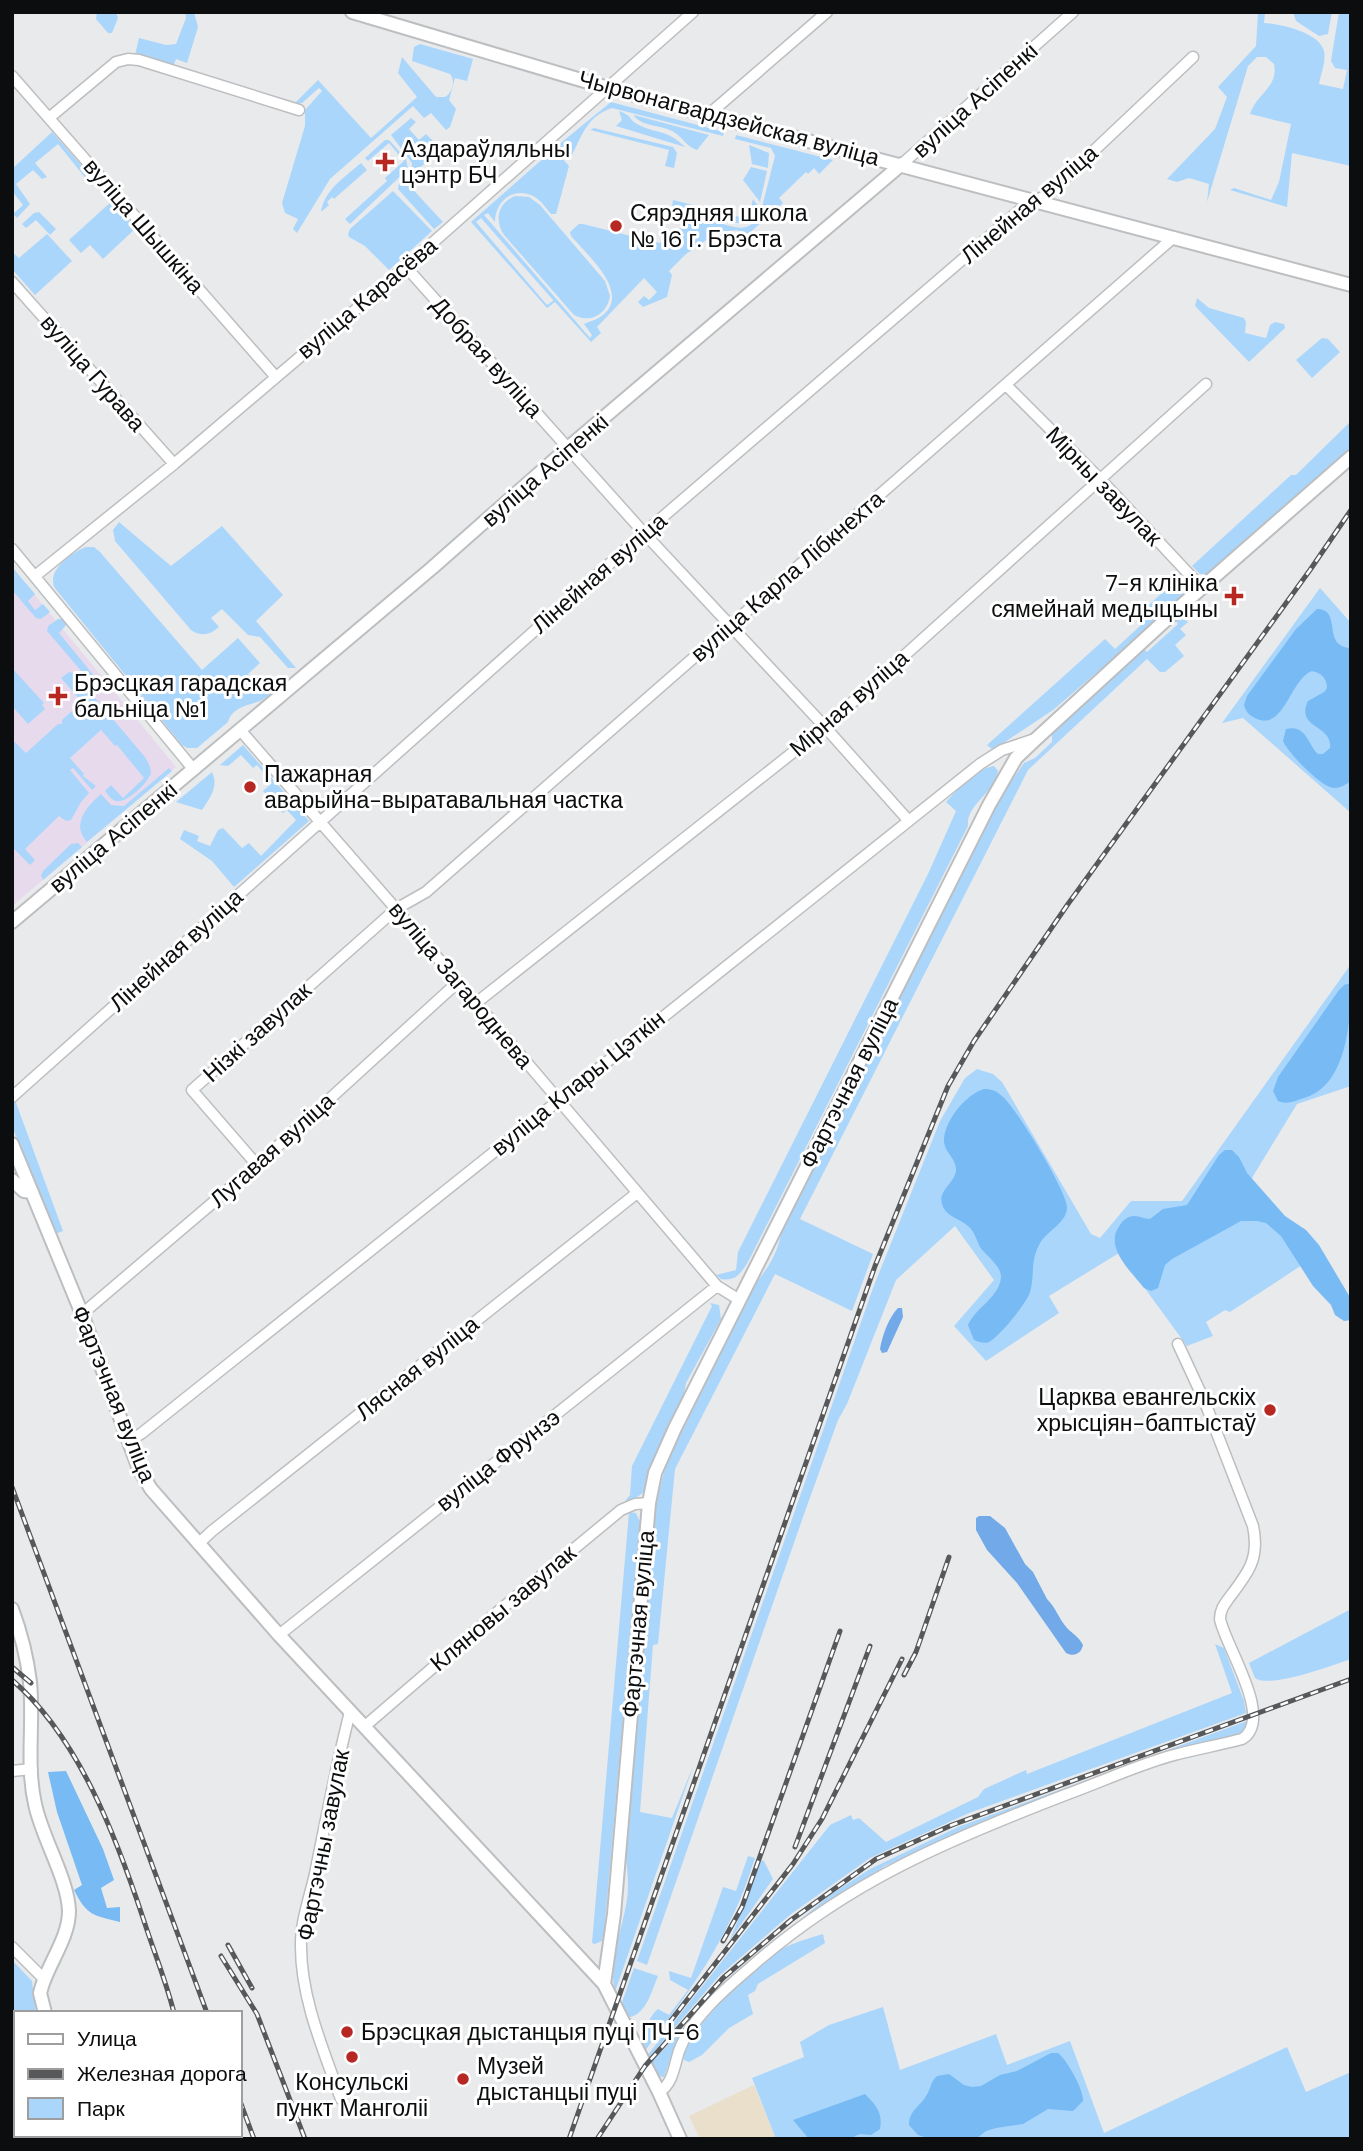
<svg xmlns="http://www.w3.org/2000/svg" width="1363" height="2151" font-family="'DM Sans',sans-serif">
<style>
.commercial{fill:#e9dfca}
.medical{fill:#e8daed}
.green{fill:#abd6fc;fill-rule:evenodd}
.forest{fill:#77baf4}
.water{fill:#72a9e8}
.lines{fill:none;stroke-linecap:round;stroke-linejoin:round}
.street-casing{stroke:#bcbec0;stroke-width:13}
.secondary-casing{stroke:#bcbec0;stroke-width:16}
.street{stroke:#fff;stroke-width:10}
.secondary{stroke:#fff;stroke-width:12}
.rail-casing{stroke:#565859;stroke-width:5}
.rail{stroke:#fff;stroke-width:2.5;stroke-dasharray:8;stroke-linecap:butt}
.poi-dot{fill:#b72823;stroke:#fff;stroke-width:2.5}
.labels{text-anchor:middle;stroke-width:6;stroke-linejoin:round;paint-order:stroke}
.street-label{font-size:23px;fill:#0c0d0e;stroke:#fff}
.poi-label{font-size:23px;fill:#0c0d0e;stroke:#fff;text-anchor:start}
</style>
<rect width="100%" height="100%" fill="#e8eaec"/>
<path class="commercial" d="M754 2085 776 2139H700L689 2116Z"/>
<path class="medical" d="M12 567 176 767 12 906Z"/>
<path class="green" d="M97 12 116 13 118 18 112 33H108L96 19Z
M185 12H194L198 27 187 63 176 59 173 67 135 55 139 38 166 45 176 44 186 18Z
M1258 12H1265L1264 23C1280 24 1319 32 1324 51 1326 61 1321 74 1319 84L1343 89 1347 70 1335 68 1331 61 1339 12H1351V166L1292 153 1287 207 1230 190 1234 188 1271 200 1279 182 1291 124 1250 114C1256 94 1279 87 1274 64L1266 57H1257L1248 66 1207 202 1209 184 1189 178 1177 182 1167 179 1215 129 1227 97 1218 87 1256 46Z
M1293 12H1332L1328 34 1319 36 1296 21Z
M420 44 473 59 467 81 455 78 449 100 456 109 450 127 446 130 431 113 424 118 413 106 330 179 297 233 293 229 298 219 285 213 282 203 305 126V110L322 91 319 88 302 103 294 104 318 80 371 138 417 97 398 73 402 57 436 97H445C452 93 456 81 450 74L412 61 414 47Z
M611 102 724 132 723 136 612 108C586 117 582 136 571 157L557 146Z
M619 111C633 116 628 119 637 124 657 135 666 128 685 147L616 126 622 120Z
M634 116V115L709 135 697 150C686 147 681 134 670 130 658 125 642 126 634 116Z
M411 118 416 122 409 129 419 140 426 134 433 141 424 149 431 158 405 181 443 222 434 229 398 189C399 177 413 175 412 163L391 135Z
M594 128 673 147 677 153 674 168 665 166 669 150 590 130Z
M52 132 96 182 92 186 58 144 35 163 47 177 42 179 33 170 16 184 30 204 17 218 13 214 23 205 12 191V169Z
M736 135 833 160 819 174 814 168 808 174 806 172 779 198 783 203 745 237 737 230 722 232 724 240 722 241 715 234 686 254 669 271 672 275 667 297 643 307 638 302 644 296 649 300 657 292 644 278 597 327 601 333 591 342 555 302 547 308 471 222 554 149 569 166 556 214H551C546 208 541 201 535 197 514 185 495 201 495 222L488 213 484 215 590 338 592 335 584 324C590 321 598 320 604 314 630 291 586 254 571 236L570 232 579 224H583L659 243C674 239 681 222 696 220 720 216 747 245 761 211L775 156 771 148 735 139ZM481 218 553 300V301L547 305 476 222Z
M385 140H389L406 159 408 169 350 224 345 219 387 181 385 178 404 161 389 143 368 161 365 158Z
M749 145 769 153 768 168 752 164Z
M361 163 367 170 334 199 332 197 327 202 329 205 321 212C324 190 345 177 361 163Z
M751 167 767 171 760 202 743 180Z
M393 191 432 231 389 270 365 246 349 237 348 234 350 229Z
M515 196 529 197 540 205 605 281 610 296C607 314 591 324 574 315L504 235C494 220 498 203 515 196Z
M753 199 758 206C755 219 747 224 733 223L672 207 673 200 748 219Z
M112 201 136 228 103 259 90 245 81 253 69 240Z
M39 212 56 229 50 235 36 220 26 228 22 224 34 213Z
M47 234 72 261 35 295 12 269V252L19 258Z
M1197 298 1209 308 1244 318 1246 322 1245 333 1266 338 1270 325 1275 322 1284 324 1285 328 1249 362 1195 306Z
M1322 338 1328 339 1340 352 1312 378 1296 360Z
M1351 421V447L1344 455 1211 574H1200L1192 566 1291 475H1296Z
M119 522 171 566 222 526 283 595 256 621 296 668H288L260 637 248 635 222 609 211 618 219 627C210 635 201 637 191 630L115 541 113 530Z
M86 547H94L100 552 202 670 238 638 260 663 248 674 264 692 276 682V688C272 692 267 697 262 700 249 706 233 706 228 722L197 748H187L182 745 54 587C48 569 71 553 86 547Z
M12 567 35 594 28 601 35 610 43 604 50 612 41 619 36 618 12 590Z
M1181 575 1189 587 1185 597 1053 710 993 750 987 745 1105 639 1115 649 1141 625 1135 618Z
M1320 588 1351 623V813L1243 718 1222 723Z
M1180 616 1188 622 1180 629 1186 635 1175 645 1184 656 1165 672H1160L1147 659 1028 770 800 1219 873 1254 852 1311 775 1274 675 1469 658 1644 653 1645 640 1812 672 1818 694 1764 615 1992C608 1961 621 1934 626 1905 630 1887 627 1868 625 1850L656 1502 667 1461 756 1283C768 1268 779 1251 781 1232L1001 796 1024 763 1035 758 1052 742V733L1072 711 1142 647 1147 652 1178 624 1174 619Z
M58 619H62L67 624 59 633 105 689 98 690 94 686 47 631 48 626Z
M12 668 44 703 42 705 45 709 28 724 12 706Z
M69 672 74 673 145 757C148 762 151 767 151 773 149 782 127 803 117 801 112 801 108 795 105 791L111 785 123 798 144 778 117 745 115 746 101 730 70 758 84 774 83 776 96 786 92 790 73 768 70 770 89 793 81 802 71 820 66 821 59 816 25 849 35 860 30 865 12 847V742H15L26 753 58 724H62V720L82 702 61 678Z
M243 745 309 821 234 887 212 861 180 839 184 830 199 836 197 841 210 846 218 830 223 828 242 848 249 843 261 856 296 820 287 810 283 813 263 791 272 783 257 765 253 768 241 755 228 766 220 765Z
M994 766 998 771C995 793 966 804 968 826L749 1260C742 1272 736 1282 721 1279L716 1275 736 1270 738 1252 928 874 956 811 946 802C959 788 974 770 994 766Z
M169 768 172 771 87 842C71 825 86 807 101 794L111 805 124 806Z
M212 772C219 786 210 798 202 810L176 802Z
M78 843 82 847 43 880 41 875 44 870 71 844Z
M1351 964V1086L1297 1104 1241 1196 1319 1254 1230 1312 1225 1310 1206 1322 1213 1336 1187 1346 1119 1253 1049 1296 1059 1313 986 1361 954 1326 994 1280 955 1226 896 1280 847 1404 838 1420 803 1517 647 1965 637 1961 873 1288 940 1121 965 1078 977 1069 993 1074 1002 1082 1091 1234 1100 1238 1131 1201H1182Z
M15 1100 63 1231 55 1234 12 1126V1102Z
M710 1303 719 1305 721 1319 686 1383 684 1394 651 1466 644 1492 636 1498 625 1501 630 1495 632 1466 712 1306Z
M629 1512 636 1513 640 1522 604 1934 602 1941 595 1944 592 1943Z
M1351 1609V1659C1333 1665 1270 1689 1255 1678L1249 1663Z
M1215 1644 1224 1648 1244 1701 1246 1713 969 1813 870 1858 791 1914 719 1976 647 2060 646 2057 830 1825 851 1815 853 1820 859 1818 886 1842 978 1797 984 1789 1026 1770 1027 1774 1232 1693Z
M1247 1721 1245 1730 1235 1736 1144 1763 990 1820 885 1866 822 1907 687 2027 676 2042 664 2077 657 2076 650 2064 729 1979 830 1895 870 1869 958 1827Z
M748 1856 755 1858C748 1879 741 1900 731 1919 708 1967 676 2010 644 2052 639 2040 648 2017 658 2009L669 2015 688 1990 670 1980 669 1971 691 1978 723 1887 736 1891Z
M761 1860 764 1861 773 1879 730 1940Z
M823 1934 825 1943 758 1984 755 1991 748 1995 753 2014 729 2028 702 2055 689 2062 684 2060C680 2036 756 1965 777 1952 791 1943 807 1939 823 1934Z
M12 1960 32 1981 36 2013H16V2135H63L64 2139H12Z
M634 1968 658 1976C652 1990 647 2012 631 2017L625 2014 621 2005Z
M883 2007 900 2070 996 2034 1007 2065 1070 2041 1104 2133 1287 2047 1306 2092 1351 2072V2139H776L752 2078 804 2057 800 2042 829 2025Z"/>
<path class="forest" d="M1317 609C1343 609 1321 647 1351 648V781C1345 785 1338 790 1330 787 1318 783 1288 753 1283 741L1286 729C1306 724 1307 743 1318 754H1323L1330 748C1333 724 1295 729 1308 701L1324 692 1327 688C1327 678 1321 673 1312 671 1290 679 1284 733 1255 718 1249 715 1246 712 1244 705L1247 696 1296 629Z
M1351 983C1351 1020 1347 1086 1304 1098 1295 1101 1287 1105 1278 1101L1273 1091 1278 1077 1339 990 1344 985Z
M984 1089C992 1089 997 1091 1003 1097 1016 1108 1068 1193 1067 1208 1066 1224 1046 1231 1039 1245 1030 1263 1035 1275 1030 1292 1027 1303 999 1337 989 1342 984 1344 979 1342 974 1340L968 1325C975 1308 1000 1297 1001 1277 1001 1265 986 1256 980 1247 977 1241 975 1233 970 1228 961 1218 946 1218 942 1204 938 1190 954 1184 956 1171 957 1159 945 1153 944 1142 943 1122 966 1094 984 1089Z
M1225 1150H1232L1239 1157 1247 1173 1285 1216 1306 1230 1319 1245 1351 1299V1320L1344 1321 1335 1315 1331 1305 1313 1286 1281 1236 1266 1223 1257 1221H1241L1172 1259 1165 1265 1158 1288 1151 1291 1144 1288C1131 1271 1103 1247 1120 1225 1123 1220 1128 1216 1134 1216 1140 1216 1144 1219 1150 1219L1163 1209 1187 1205 1219 1155Z
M66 1771 103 1849 114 1880 101 1888 107 1908 120 1907V1922C93 1915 87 1916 74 1890L82 1885 57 1812 48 1772Z
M1051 2053H1058C1067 2060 1084 2090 1083 2101L1073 2111 1048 2109 1023 2124 996 2128 986 2131 976 2139H931L918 2135 909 2125C909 2110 920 2107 926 2096 931 2089 930 2082 937 2076L949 2074 964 2085 972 2087 981 2086 1000 2075 1017 2071Z
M865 2094C876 2105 883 2113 880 2129L871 2135 860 2134 849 2139H809L793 2120Z"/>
<path class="water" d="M898 1308H902L903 1317 887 1352 882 1353 880 1349C882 1336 889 1317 898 1308Z
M979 1516H990L1005 1528 1025 1564 1033 1572 1047 1599C1056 1608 1059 1619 1067 1628 1073 1634 1079 1637 1083 1645 1081 1654 1074 1657 1066 1653L1017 1583 987 1550 976 1530V1518Z"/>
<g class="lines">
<defs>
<path id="street" d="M12 76 275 376
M708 115 827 12
M49 118 116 62 128 59 139 60 299 110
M902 164 1073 12
M406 267 644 533 825 727 908 820
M12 282 174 464
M1006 385 1101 480 1202 588
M12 549 194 770
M35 576 174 464 394 277 693 12
M241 731 396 909 717 1286 738 1299
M476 1003 825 727 1206 384
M12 1097 644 533 1020 210 1048 194 1193 57
M257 1165 192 1090 396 909 426 892 1174 237
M82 1314 257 1165 458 982
M129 1441 142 1433 980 764 1002 750 1035 739
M198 1544 212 1531 637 1193
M279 1635 717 1286
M365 1726 501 1609 621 1510 635 1504 649 1503
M12 1771 32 1769
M12 1947 44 1979
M659 2092C673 2084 674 2066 679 2051 691 2018 725 1989 751 1967 847 1882 948 1840 1065 1795 1101 1782 1137 1765 1174 1755 1197 1749 1219 1745 1242 1739 1275 1719 1225 1646 1220 1619 1220 1610 1224 1605 1229 1598 1248 1573 1260 1559 1253 1526L1204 1400 1178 1344
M341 2099C323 2049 300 1996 301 1943 301 1921 310 1896 315 1874 326 1820 336 1766 350 1712"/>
<path id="secondary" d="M352 12 608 88 1351 285
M12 922 432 568 569 447 902 164
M12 1144 82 1314 139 1469 151 1489 279 1635 604 1984 659 2092 680 2139
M12 1180 24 1191 32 1192
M12 1609C21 1633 27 1657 30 1682 34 1722 26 1765 35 1804 42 1838 68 1879 69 1911 69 1937 50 1961 42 1986L40 1993 45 2013
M604 1984 614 1914 649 1503 655 1473 675 1428 989 805 1016 758 1036 739 1181 606 1351 457
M102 2135 104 2139"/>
</defs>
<use href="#street" class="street-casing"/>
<use href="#secondary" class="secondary-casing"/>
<use href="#street" class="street"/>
<use href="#secondary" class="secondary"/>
<defs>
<path id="rail" d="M12 1487 207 2013
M12 1667 31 1683
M904 1675 916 1652 949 1557
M12 1680C79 1737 117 1839 144 1921 154 1952 166 1981 174 2013
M795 1847 870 1646
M723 1941 742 1907 840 1631
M228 1945 252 1988
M221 1956 257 2014 305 2139
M669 2023 793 1864 822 1819 902 1659
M240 2101 254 2139
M223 2135 224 2139
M569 2139 875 1266 948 1086 974 1041 1068 904 1310 570 1351 510
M597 2139 645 2066 723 1978 791 1920 876 1859 952 1825 1351 1679"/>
</defs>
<use href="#rail" class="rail-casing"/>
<use href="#rail" class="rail"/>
</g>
<g class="poi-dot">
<path d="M381.5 151.5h7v7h7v7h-7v7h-7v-7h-7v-7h7z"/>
<circle cx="616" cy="226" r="7"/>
<path d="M1230.5 585.5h7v7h7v7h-7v7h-7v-7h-7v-7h7z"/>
<path d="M54.5 685.5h7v7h7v7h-7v7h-7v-7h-7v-7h7z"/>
<circle cx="250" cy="787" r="7"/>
<circle cx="1270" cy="1410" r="7"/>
<circle cx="347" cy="2032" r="7"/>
<circle cx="352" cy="2057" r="7"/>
<circle cx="463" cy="2079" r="7"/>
</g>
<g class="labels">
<g class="street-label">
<text transform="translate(975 100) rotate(-42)" y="8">вуліца Асіпенкі</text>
<text transform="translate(729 118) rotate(15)" y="8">Чырвонагвардзейская вуліца</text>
<text transform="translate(1029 204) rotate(-40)" y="8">Лінейная вуліца</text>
<text transform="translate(144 226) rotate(49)" y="8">вуліца Шышкіна</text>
<text transform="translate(367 298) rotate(-40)" y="8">вуліца Карасёва</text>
<text transform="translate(487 357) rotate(48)" y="8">Добрая вуліца</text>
<text transform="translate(93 373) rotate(49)" y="8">вуліца Гурава</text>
<text transform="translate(545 470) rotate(-41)" y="8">вуліца Асіпенкі</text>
<text transform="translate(1104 486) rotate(46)" y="8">Мірны завулак</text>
<text transform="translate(599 573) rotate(-41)" y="8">Лінейная вуліца</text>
<text transform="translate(787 576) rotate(-41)" y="8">вуліца Карла Лібкнехта</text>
<text transform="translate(849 703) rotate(-41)" y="8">Мірная вуліца</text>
<text transform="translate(113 837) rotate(-40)" y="8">вуліца Асіпенкі</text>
<text transform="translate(176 950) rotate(-42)" y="8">Лінейная вуліца</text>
<text transform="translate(461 985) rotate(50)" y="8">вуліца Загароднева</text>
<text transform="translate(257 1032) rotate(-42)" y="8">Нізкі завулак</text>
<text transform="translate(578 1083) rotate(-39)" y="8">вуліца Клары Цэткін</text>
<text transform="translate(849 1083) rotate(-63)" y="8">Фартэчная вуліца</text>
<text transform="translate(272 1150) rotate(-42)" y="8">Лугавая вуліца</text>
<text transform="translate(417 1368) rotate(-39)" y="8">Лясная вуліца</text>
<text transform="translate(114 1394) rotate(68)" y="8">Фартэчная вуліца</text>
<text transform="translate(498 1460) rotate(-38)" y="8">вуліца Фрунзэ</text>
<text transform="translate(503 1608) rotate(-40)" y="8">Кляновы завулак</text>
<text transform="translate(638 1624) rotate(-85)" y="8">Фартэчная вуліца</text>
<text transform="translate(323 1845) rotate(-79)" y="8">Фартэчны завулак</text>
</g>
<g class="poi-label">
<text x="401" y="157">Аздараўляльны<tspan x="401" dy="26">цэнтр БЧ</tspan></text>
<text x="630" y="221">Сярэдняя школа<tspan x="630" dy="26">№ 16 г. Брэста</tspan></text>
<text x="1218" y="591" text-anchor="end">7-я клініка<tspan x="1218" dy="26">сямейнай медыцыны</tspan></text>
<text x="74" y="691">Брэсцкая гарадская<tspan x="74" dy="26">бальніца №1</tspan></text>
<text x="264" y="782">Пажарная<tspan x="264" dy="26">аварыйна-выратавальная частка</tspan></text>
<text x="1256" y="1405" text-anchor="end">Царква евангельскіх<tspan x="1256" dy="26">хрысціян-баптыстаў</tspan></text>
<text x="361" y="2040">Брэсцкая дыстанцыя пуці ПЧ-6</text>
<text x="477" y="2074">Музей<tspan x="477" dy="26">дыстанцыі пуці</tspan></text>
<text x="352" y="2090" text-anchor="middle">Консульскі<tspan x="352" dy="26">пункт Манголіі</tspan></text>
</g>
</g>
<rect width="1363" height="2151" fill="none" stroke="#0c0d0e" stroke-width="28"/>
<rect x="14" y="2011" width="228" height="126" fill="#ffffff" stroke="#9e9e9f" stroke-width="2"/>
<rect x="28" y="2034" width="35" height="10" fill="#ffffff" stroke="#9e9e9f" stroke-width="2"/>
<text x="77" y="2046" font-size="21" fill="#0c0d0e">Улица</text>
<rect x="28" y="2069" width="35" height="10" fill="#565859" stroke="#9e9e9f" stroke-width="2"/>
<text x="77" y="2081" font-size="21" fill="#0c0d0e">Железная дорога</text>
<rect x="28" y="2098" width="35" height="21" fill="#abd6fc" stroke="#9e9e9f" stroke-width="2"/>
<text x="77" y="2116" font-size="21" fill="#0c0d0e">Парк</text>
</svg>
